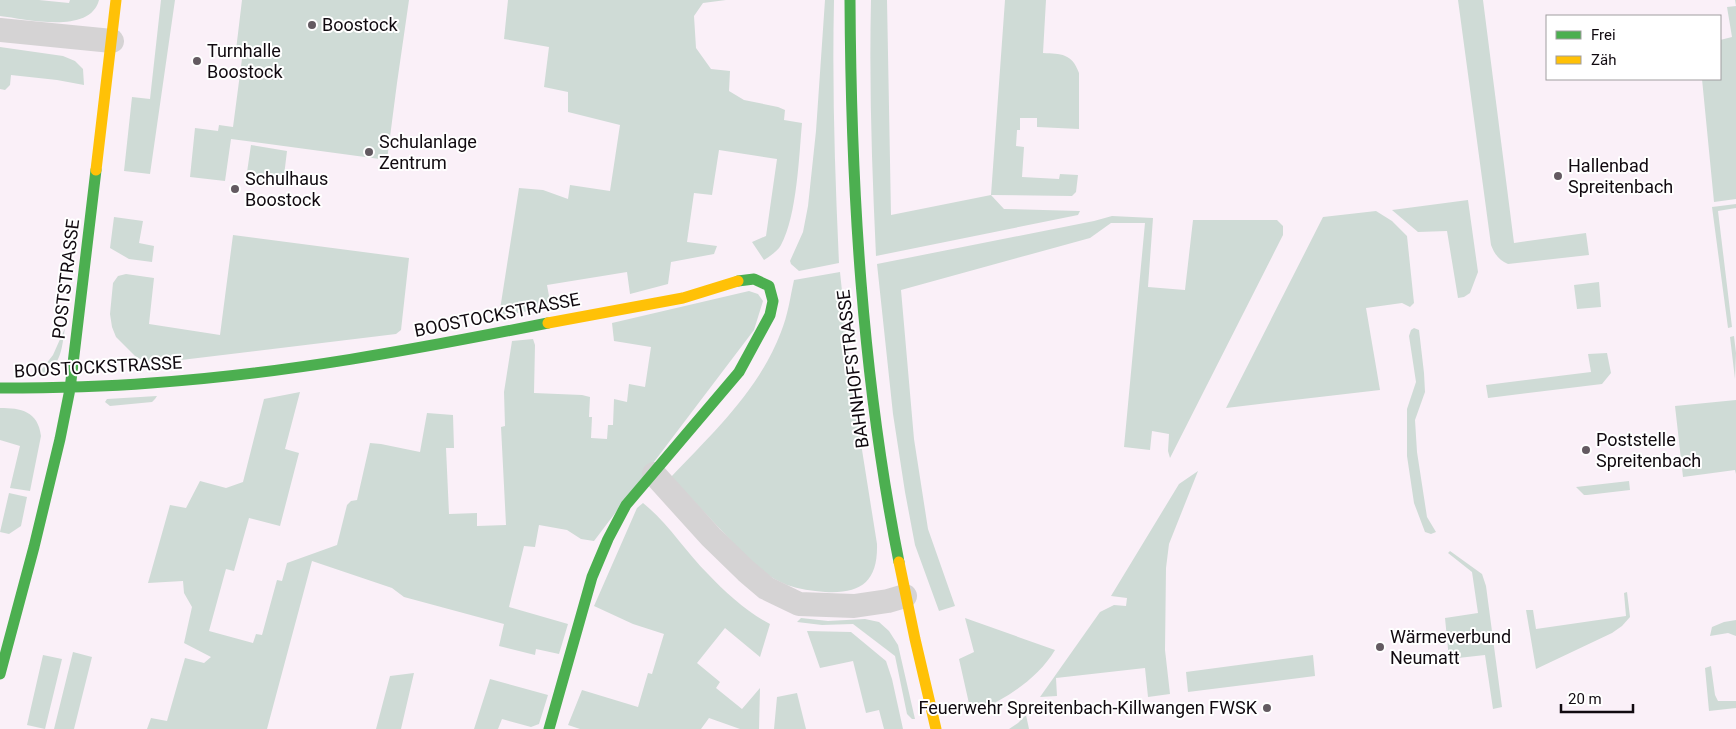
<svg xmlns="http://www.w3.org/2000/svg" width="1736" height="729" font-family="Roboto,sans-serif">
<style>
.green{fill:#cfdbd6}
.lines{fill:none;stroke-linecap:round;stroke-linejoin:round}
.street{stroke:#d5d3d4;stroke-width:24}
.fast{stroke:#4caf50;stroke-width:11}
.slow{stroke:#ffc107;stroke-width:11}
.poi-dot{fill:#635a61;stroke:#fff;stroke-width:2}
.labels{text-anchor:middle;stroke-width:4;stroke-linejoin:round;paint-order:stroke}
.poi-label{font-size:18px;fill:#110a10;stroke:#fff;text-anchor:start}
.street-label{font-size:18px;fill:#110a10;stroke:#fff}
</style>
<rect width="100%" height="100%" fill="#faf0f8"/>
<path class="green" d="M0 0H39L69 3 70 0H99C90 35 26 19 0 16Z
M161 0H175L150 174 124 171 132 97 150 99Z
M242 0H409L397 83 387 160 231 139 225 181 190 177 195 128 218 131 219 125 233 127 243 51 236 50Z
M508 0H726L703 3 694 16 696 48 711 69 730 71 729 91 744 100 778 107 785 110 784 120 802 123C799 156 797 216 781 245 778 251 770 256 764 260L752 242 766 236 777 159 719 150 712 195 694 193 687 242 717 246 714 254 671 262 668 284 630 294 627 272 547 285 551 307 499 316 519 188 543 190 568 199 570 185 610 191 620 125 568 112V92L544 87 549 47 504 39Z
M825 0H834C832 88 835 176 839 263L799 271 791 264 790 261 803 232 808 206 816 131Z
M871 0H887L891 215 991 195 1005 0H1046L1043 53C1061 54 1072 53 1079 73V129L1037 127V118H1020V130H1017L1016 146 1024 147 1022 177 1059 179 1060 174 1078 175 1076 192 1072 196 991 195 1004 209 1080 211 1078 215 876 256C872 170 869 86 871 0Z
M1458 0H1483L1514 243 1586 233 1589 255 1508 264C1499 260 1495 255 1491 245Z
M1735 0H1736V199L1714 202 1702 79H1720V40L1732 37 1727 7 1736 6Z
M0 47 63 56 75 61 83 69 84 85 57 80 11 75 10 85 5 90 0 89Z
M251 145 287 151 283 184 246 179Z
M1468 200 1478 272 1470 293 1464 297 1458 298 1447 231 1418 232 1392 210Z
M1736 204V208L1718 211 1732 327 1728 328 1712 207Z
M1376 211 1392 221 1407 236 1414 303 1410 307 1402 303 1366 308 1380 390 1226 408 1323 217Z
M1112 216 1153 218 1148 287 1185 290 1193 220H1277L1283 226V235L1170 458 1168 451 1169 434 1152 431 1150 450 1124 447 1145 223H1111L1090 238 901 290 914 439 928 529 955 606 939 611 915 545 905 492 893 414 877 264 1094 221Z
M114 217 143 221 139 243 154 246 152 262 129 259 110 248Z
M233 235 409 258 401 330 396 334 173 361 146 362 135 356 116 337 112 327 110 314 113 283 118 276 126 274 154 278 149 324 220 335Z
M840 272 852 387 877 544C878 582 861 594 825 592 812 591 799 589 787 585 775 580 764 573 754 565L671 477C713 433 759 390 781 332 788 315 790 298 794 280Z
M1599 282 1601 307 1577 309 1574 285Z
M749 291 758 294 763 301 754 330 594 541 581 539 567 530 539 525 535 547 524 546 509 607 568 624 559 654 536 649 535 655 499 646 504 624 404 597 392 588 312 561 267 729H147L151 718 167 721 185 658 204 663 211 657 184 643 192 607 184 593 183 581 148 583 170 505 186 508 200 481 226 488 243 482 264 399 300 392 285 449 299 453 280 526 249 518 234 571 226 569 209 631 253 643 256 634 262 635 277 580 282 581 287 563 337 545 347 505 351 501 357 500 370 443 381 444 420 452 427 413 453 415 454 448H446L449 514 477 513V526L506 525 501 427 505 426 504 392 512 341 533 339 535 345 534 393 582 395 590 397 589 417H592L591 438 607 439 608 425H613L614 399 627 402 629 384 645 387 651 347 614 341 612 323Z
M65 328C62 345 62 367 42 374V369L53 355Z
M1414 328 1419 330 1424 373 1425 392 1415 420 1417 452 1427 517 1436 532 1431 534 1425 532 1414 503 1407 456V409L1416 382 1409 336 1411 330Z
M1734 336 1736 353 1735 379 1730 337Z
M1607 353 1611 373 1602 384 1488 398 1486 385 1591 372 1588 354Z
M157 396 155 399 152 402 110 406 105 402 107 399Z
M1736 400V474L1735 470 1683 477 1675 406Z
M0 408C21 408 38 411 41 436L30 491 10 488 20 446 0 440Z
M1198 471 1169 544 1166 568 1165 650 1170 694 1148 697 1145 668 1056 678 1057 696 1040 697 1100 612 1114 605 1126 606 1127 598 1111 596 1179 484Z
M1629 481 1630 490 1587 495H1584L1576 487Z
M9 493 27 497 21 526 9 534 0 532Z
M643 503C668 523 685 551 708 574 726 593 747 612 770 624L760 657 725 628 697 663 720 682 716 688 742 709 760 688 759 729H740L709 718 701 729H580L568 725 582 690 638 707 648 673 652 674 664 634 633 624 594 606 637 508Z
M1450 551 1482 574 1486 586 1502 707 1493 709 1485 655 1449 659 1445 618 1478 613 1472 572 1448 553Z
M1627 592 1630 617 1622 626 1612 633 1536 669 1526 610H1533L1536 629 1626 616 1624 593Z
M801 618 828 621 865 619 879 622 889 631 898 645 915 719H912L907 714 895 656 853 624 822 625 797 622Z
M965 618 1055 650C1038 678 1009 697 980 710L970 708 959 659 974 652Z
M1736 620V636L1728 633 1710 636 1712 627 1724 622Z
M807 631 851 632 886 661 892 679 903 729H884L879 710 866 713 853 661 820 668Z
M73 652 92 657 74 729H54Z
M43 655 62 659 45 729 27 725Z
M1313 655 1315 676 1188 692 1186 672Z
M1711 666 1715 695 1718 701H1736V708L1709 711 1705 668Z
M414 673 401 729H376L390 676Z
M490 679 548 695 539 724 531 727 502 719 498 729H474Z
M797 693 806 729H774L777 697Z
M1026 715 1029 729H1009L1018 723Z"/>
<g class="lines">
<path class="street" d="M0 30 112 41
M654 474 711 537 746 571 766 588 799 604 854 606 888 601 905 596"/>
<path class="fast" d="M850 0C851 188 862 377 899 562
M0 388C50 388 101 387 151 383 284 374 417 349 548 323
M0 674 34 547 60 439 70 389 96 170
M549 729 592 577 608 539 626 505 739 372 770 315 773 301 769 286 754 279 738 281"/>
<path class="slow" d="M96 170 116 0
M548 323 683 298 738 281
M899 562 915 639 936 729"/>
</g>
<g class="poi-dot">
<circle cx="312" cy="25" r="5"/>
<circle cx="197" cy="61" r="5"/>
<circle cx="369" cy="152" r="5"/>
<circle cx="1558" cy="176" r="5"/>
<circle cx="235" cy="189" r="5"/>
<circle cx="1586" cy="450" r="5"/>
<circle cx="1380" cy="647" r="5"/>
<circle cx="1267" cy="708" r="5"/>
</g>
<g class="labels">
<g class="poi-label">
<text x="322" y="31">Boostock</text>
<text x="207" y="57">Turnhalle<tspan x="207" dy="21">Boostock</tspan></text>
<text x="379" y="148">Schulanlage<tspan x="379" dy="21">Zentrum</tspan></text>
<text x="1568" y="172">Hallenbad<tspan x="1568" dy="21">Spreitenbach</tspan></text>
<text x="245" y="185">Schulhaus<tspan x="245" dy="21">Boostock</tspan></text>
<text x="1596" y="446">Poststelle<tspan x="1596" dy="21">Spreitenbach</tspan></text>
<text x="1390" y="643">Wärmeverbund<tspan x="1390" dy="21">Neumatt</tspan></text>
<text x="1257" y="714" text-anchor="end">Feuerwehr Spreitenbach-Killwangen FWSK</text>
</g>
<g class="street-label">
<text transform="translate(66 279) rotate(-83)" y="6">POSTSTRASSE</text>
<text transform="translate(497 315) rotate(-11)" y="6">BOOSTOCKSTRASSE</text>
<text transform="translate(98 367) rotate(-3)" y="6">BOOSTOCKSTRASSE</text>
<text transform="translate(853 369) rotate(-97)" y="6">BAHNHOFSTRASSE</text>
</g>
</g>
<rect x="1546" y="15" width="175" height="65" fill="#ffffff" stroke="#a09d9f"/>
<rect x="1556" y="31" width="25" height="8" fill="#4caf50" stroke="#a09d9f"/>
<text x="1591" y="40" font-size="15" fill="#110a10">Frei</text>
<rect x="1556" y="56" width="25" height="8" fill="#ffc107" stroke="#a09d9f"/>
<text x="1591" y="65" font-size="15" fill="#110a10">Zäh</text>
<path d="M1561 704v8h72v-8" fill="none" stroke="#110a10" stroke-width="2.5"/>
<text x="1568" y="704" font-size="15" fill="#110a10" stroke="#ffffff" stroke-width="4" paint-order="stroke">20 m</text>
</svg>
